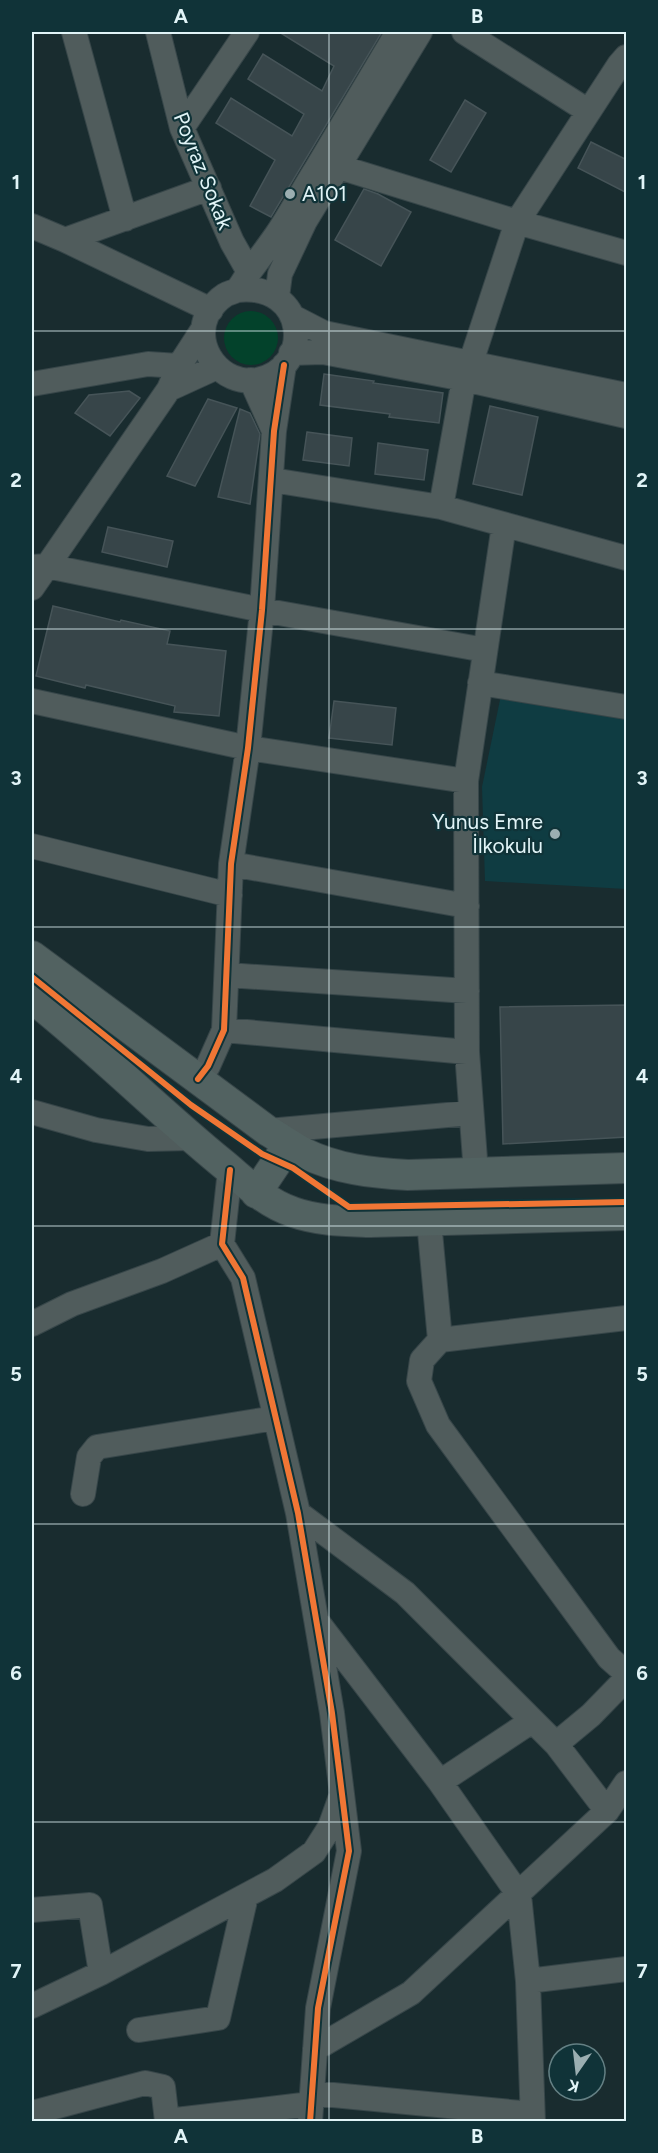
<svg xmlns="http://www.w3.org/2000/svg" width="658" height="2153" font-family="Figtree,sans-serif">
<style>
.built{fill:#0f3c42}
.green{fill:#03422b}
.building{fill:#374549;stroke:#465458;stroke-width:1.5}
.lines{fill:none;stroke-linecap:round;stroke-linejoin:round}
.minor-casing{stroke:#374649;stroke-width:26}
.major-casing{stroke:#374649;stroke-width:32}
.minor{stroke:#505c5c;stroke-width:24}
.major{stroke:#526261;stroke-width:30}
.cycleway-casing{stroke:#103338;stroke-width:10}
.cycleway{stroke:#f07635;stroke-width:6}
.grid{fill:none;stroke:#e1f4f7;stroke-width:1.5;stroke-opacity:0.55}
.poi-dot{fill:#9baeb1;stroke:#103338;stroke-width:2}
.labels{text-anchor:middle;stroke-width:4.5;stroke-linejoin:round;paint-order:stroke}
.street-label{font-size:21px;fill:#e1f4f7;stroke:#103338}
.poi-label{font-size:21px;fill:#e1f4f7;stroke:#103338;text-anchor:start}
.neatline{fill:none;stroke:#e1f4f7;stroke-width:2}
.grid-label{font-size:20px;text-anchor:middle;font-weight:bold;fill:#e1f4f7}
</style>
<rect width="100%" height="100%" fill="#192c2f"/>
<path class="built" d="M501 695 626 710V889L485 881 482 787Z"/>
<path class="green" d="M224 338a27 27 0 1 1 54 0a27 27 0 1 1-54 0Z"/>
<path class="building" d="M279 32H382L271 217 250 206 275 160 216 123 231 98 292 136 304 114 248 79 263 54 322 91 334 66Z
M465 100 486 113 451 172 430 160Z
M591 142 627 160V193L578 168Z
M364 189 378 194 411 212 381 266 335 240Z
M324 374 374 381 373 383 443 393 439 423 389 417 390 414 320 405Z
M129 391 140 398 110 436 75 413 89 395Z
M208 399 237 408 195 486 167 476Z
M490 406 538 417 522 495 473 484Z
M240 409 250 413 260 434 250 504 218 497Z
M307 432 352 438 349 466 303 460Z
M378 443 428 450 424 480 375 474Z
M108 527 173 541 167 567 102 552Z
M53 606 120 622 121 620 170 631 167 644 226 651 219 716 174 712 175 706 86 685 85 688 36 676Z
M334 701 396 708 392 745 329 738Z
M627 1005V1137L503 1144 500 1007Z"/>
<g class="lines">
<defs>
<path id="minor" d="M74 32 125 219
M158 32 182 128 232 242 249 272
M464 32 588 111
M182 128 247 32
M336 166 517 222 626 253
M32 226 65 240 211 310
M65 240 209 188
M237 290C308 282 315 369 257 380 222 386 192 348 207 315 211 308 217 300 225 295 228 293 234 292 237 290 242 285 246 276 250 271 259 259 268 247 277 234 291 213 303 190 317 168 344 122 371 77 398 32
M277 297 280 274 305 221 420 32
M293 317 324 333 626 395
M291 353 323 352 464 379 626 416
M471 362 517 222 619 65 626 57
M251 380 274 431
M32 384 148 364 179 366
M169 389 217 367
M272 480 441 507 626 558
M441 507 464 379
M32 567 47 566 262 610 485 650
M32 588 169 389 179 366 203 329
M480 683 626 707
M32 701 248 748 466 781
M32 846 230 895
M231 864 467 906
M227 975 467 991
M224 1030 467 1052
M198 1079 208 1066 224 1030 231 864 248 748 262 610 274 431 284 365
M32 1112 96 1130 148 1139 191 1138
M268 1131 470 1113
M230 1170 222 1244 243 1278 298 1513 332 1713 349 1851 318 2008 310 2122
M476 1173 467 1052 466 781 504 525
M429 1221 440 1340
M626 1318 440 1340 422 1360 419 1381 438 1425 609 1658 626 1673
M32 1324 72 1304 162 1271 222 1244
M83 1494 89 1457 97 1447 275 1418
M298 1513 405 1593 556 1744 607 1811
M319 1624 440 1782 519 1895 528 1981 533 2122
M556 1744 591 1715 626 1679
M440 1782 532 1721
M32 1910 90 1905 101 1973
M528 1981 626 1969
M32 2006 101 1973 275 1880 314 1852 330 1827 340 1799
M139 2030 218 2018 246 1896
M315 2049 411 1993 607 1811 626 1783
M312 2093 532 2114
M32 2113 145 2083 163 2087 167 2121 311 2104"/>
<path id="major" d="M32 956 268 1131C280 1138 291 1146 304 1153 336 1169 372 1173 408 1175L626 1168
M32 998C98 1050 157 1110 222 1163 244 1181 265 1203 293 1212 318 1221 345 1221 370 1222L626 1215
M256 1193 289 1144"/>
</defs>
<use href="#minor" class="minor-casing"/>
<use href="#major" class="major-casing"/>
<use href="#minor" class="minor"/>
<use href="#major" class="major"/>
<defs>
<path id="cycleway" d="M32 977 191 1105 262 1154 293 1168 349 1207 626 1202
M198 1079 208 1066 224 1030 231 864 248 748 262 610 274 431 284 365
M230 1170 222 1244 243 1278 298 1513 332 1713 349 1851 318 2008 310 2122"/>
</defs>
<use href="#cycleway" class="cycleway-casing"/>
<use href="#cycleway" class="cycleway"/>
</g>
<path class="grid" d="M329 32V2122M32 331H626M32 629H626M32 927H626M32 1226H626M32 1524H626M32 1822H626"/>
<g class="poi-dot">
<circle cx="290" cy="194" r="6"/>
<circle cx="555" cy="834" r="6"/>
</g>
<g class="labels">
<g class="street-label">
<text transform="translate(203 171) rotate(68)" y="7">Poyraz Sokak</text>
</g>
<g class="poi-label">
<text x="302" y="201">A101</text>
<text x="543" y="829" text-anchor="end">Yunus Emre<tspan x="543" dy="24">İlkokulu</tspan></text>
</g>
</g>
<rect width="658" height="2153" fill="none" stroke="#103338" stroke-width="66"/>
<g transform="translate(577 2072) rotate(194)"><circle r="28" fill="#103338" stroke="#648084" stroke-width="1.5"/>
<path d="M0-4.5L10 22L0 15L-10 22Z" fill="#9baeb1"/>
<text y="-9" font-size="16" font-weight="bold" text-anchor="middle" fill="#e1f4f7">K</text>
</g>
<rect x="33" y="33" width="592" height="2087" class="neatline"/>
<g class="grid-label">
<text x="181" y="23">A</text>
<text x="477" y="23">B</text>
<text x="16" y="189">1</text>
<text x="642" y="189">1</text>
<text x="16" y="487">2</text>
<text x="642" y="487">2</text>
<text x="16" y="785">3</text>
<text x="642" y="785">3</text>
<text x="16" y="1083">4</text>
<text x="642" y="1083">4</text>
<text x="16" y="1381">5</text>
<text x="642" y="1381">5</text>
<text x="16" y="1680">6</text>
<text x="642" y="1680">6</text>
<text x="16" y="1978">7</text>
<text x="642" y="1978">7</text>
<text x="181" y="2143">A</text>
<text x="477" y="2143">B</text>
</g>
</svg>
